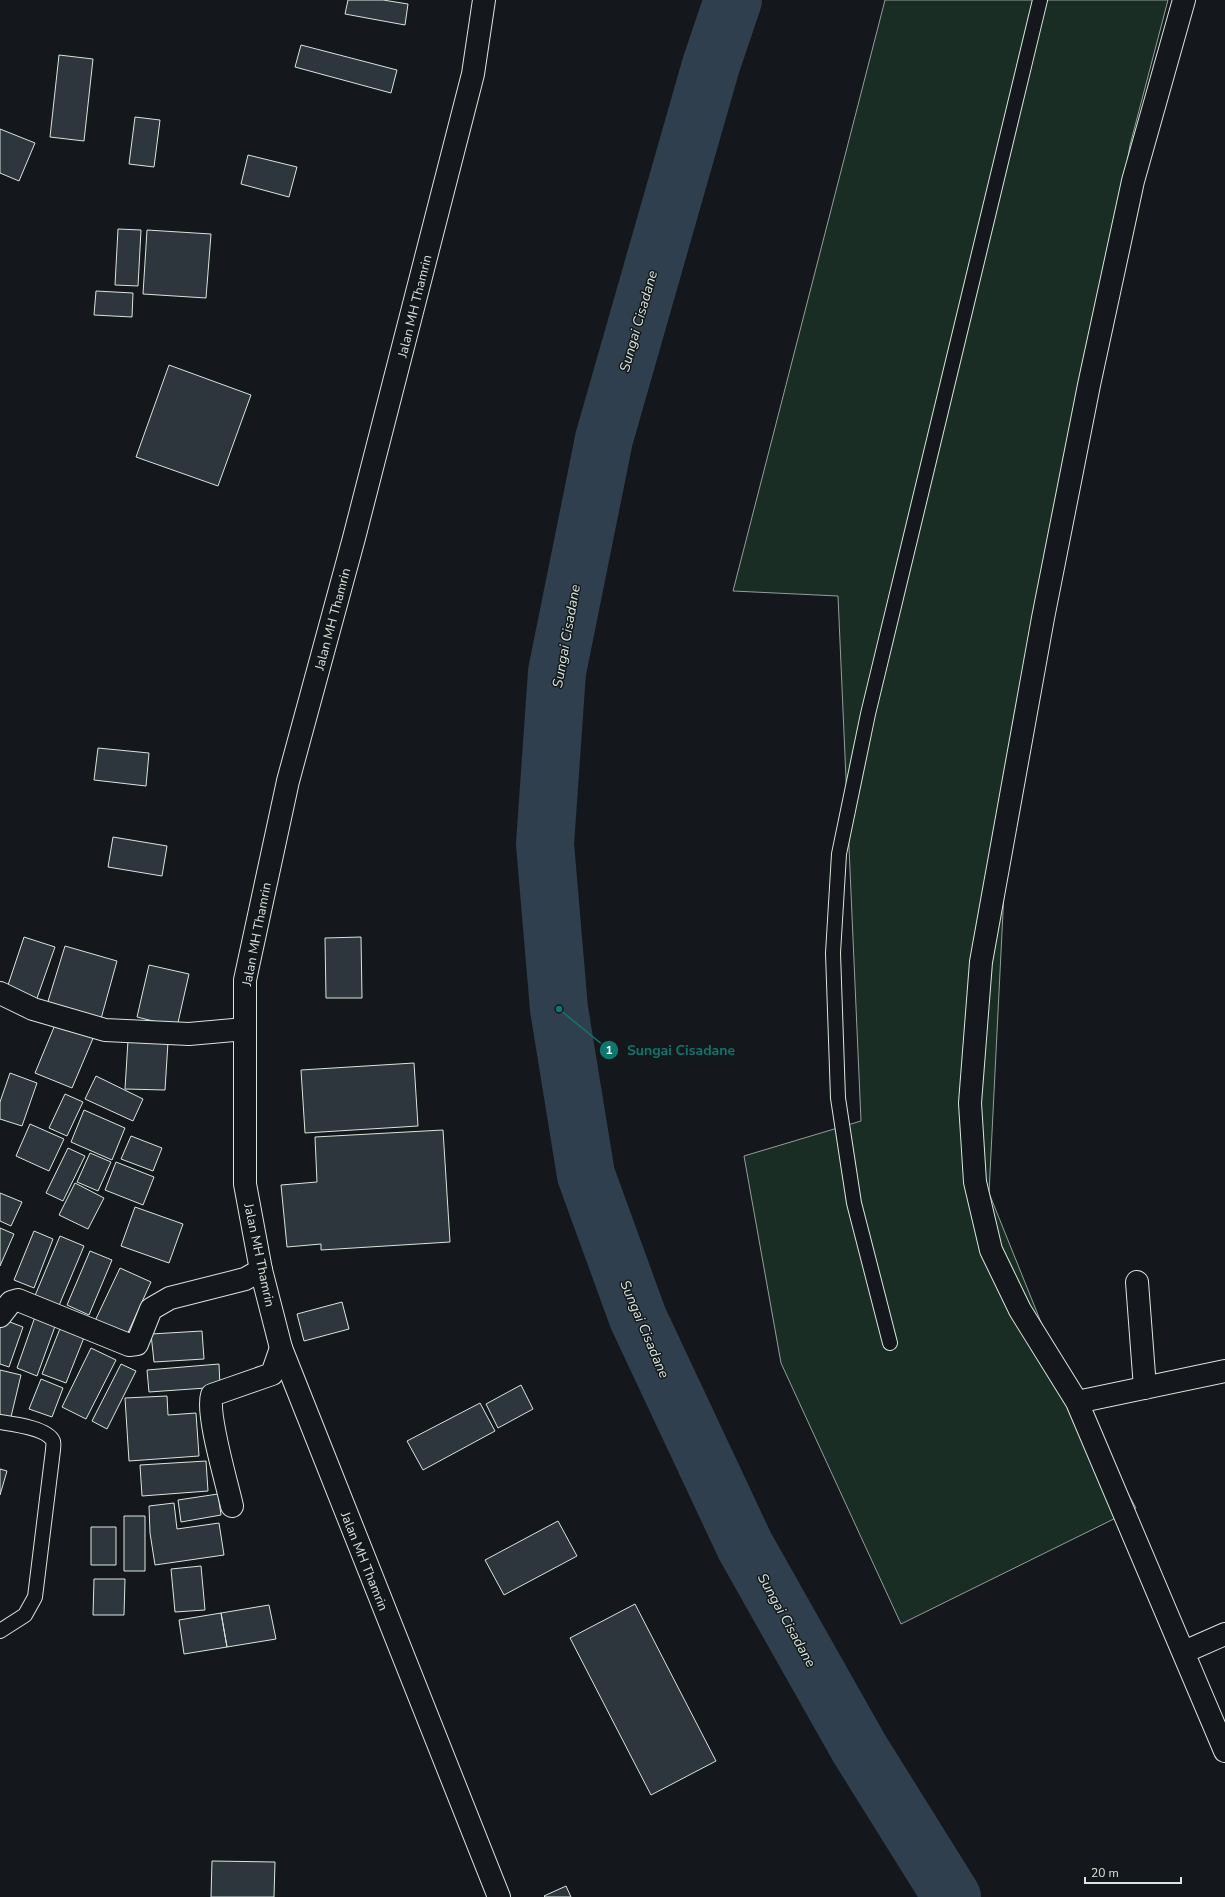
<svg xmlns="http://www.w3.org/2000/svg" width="1225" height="1897" font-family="'Nunito Sans',sans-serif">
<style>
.green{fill:#1a2d24;stroke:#939e99}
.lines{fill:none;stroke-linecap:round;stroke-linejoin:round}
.river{stroke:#2f3f4d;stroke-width:58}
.building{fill:#2c363c;stroke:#d8e6dc}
.service-casing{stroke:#d8e6dc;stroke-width:16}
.minor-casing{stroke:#d8e6dc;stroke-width:24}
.tertiary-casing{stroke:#d8e6dc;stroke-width:24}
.service{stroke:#14181c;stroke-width:14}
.minor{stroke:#14181c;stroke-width:22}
.tertiary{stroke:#14181c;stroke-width:22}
.labels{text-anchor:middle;stroke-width:3;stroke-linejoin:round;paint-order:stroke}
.street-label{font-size:13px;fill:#d8e6dc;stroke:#14181c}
.water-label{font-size:14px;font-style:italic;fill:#d8e6dc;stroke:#14181c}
.leader{fill:none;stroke:#0f766e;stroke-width:1.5}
.callout-dot{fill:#0f766e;stroke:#14181c;stroke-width:1.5}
.mark-label{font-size:12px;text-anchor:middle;font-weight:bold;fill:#fff}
.callout-label{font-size:14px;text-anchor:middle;font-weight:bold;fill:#0f766e;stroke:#14181c;stroke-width:3;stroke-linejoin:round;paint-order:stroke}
</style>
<rect width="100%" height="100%" fill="#14181c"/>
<path class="green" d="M885 0H1168L1130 145 1004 892 989 1193 1061 1372 1136 1508 901 1624 781 1363 744 1156 861 1121 838 596 733 591Z"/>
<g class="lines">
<path class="river" d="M733 0 711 65 604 439 557 672 545 844 559 1009 586 1175 638 1318 745 1546 859 1748 952 1897"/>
</g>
<path class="building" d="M348 0H383L408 4 405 25 345 14Z
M301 45 397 70 391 93 295 67Z
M59 55 93 59 84 141 50 137Z
M135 117 160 120 154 167 129 164Z
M0 129 35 143 19 181 0 173Z
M248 155 297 167 289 197 241 184Z
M118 229 141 230 138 286 115 285Z
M147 230 211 234 206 298 143 294Z
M96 291 133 293 132 317 94 315Z
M169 365 251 395 218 486 136 457Z
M98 748 149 753 146 786 94 780Z
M113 837 167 846 162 876 108 867Z
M24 937 55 947 36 1001 6 991Z
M361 937 362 998H326L325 938Z
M65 946 117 961 99 1026 45 1011Z
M149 965 189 974 177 1027 137 1017Z
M57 1020 94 1036 72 1088 35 1073Z
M128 1040 168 1042 165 1090 125 1089Z
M414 1063 418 1126 305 1133 301 1070Z
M10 1073 37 1083 22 1126 0 1119V1102Z
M96 1076 143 1099 133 1121 85 1099Z
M65 1094 83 1102 67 1136 49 1128Z
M84 1110 125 1128 112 1160 71 1142Z
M30 1124 64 1139 49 1171 16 1156Z
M443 1130 450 1242 321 1250V1244L287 1247 281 1185 317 1182 315 1137Z
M131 1136 162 1148 153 1171 121 1159Z
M68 1148 85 1156 63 1201 46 1193Z
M90 1153 111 1162 98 1191 77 1182Z
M116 1162 154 1177 143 1205 105 1190Z
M75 1183 104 1198 88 1229 59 1215Z
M0 1193 22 1202 11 1226 0 1221Z
M135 1207 183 1224 169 1263 121 1246Z
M0 1228 14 1234 0 1266Z
M34 1231 53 1239 34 1288 14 1280Z
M60 1236 84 1246 58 1308 34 1298Z
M90 1251 112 1260 89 1315 67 1305Z
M120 1268 151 1282 126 1337 94 1323Z
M342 1302 349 1329 304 1341 297 1314Z
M36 1314 57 1321 37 1376 17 1368Z
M2 1319 23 1327 9 1367 0 1364V1326Z
M61 1326 85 1335 66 1383 42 1374Z
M202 1331 204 1359 154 1362 151 1334Z
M91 1348 116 1360 86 1419 62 1407Z
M121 1364 136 1371 107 1429 92 1421Z
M219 1364 220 1387 149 1392 147 1370Z
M0 1370 21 1375 10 1421 0 1419Z
M41 1379 63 1388 52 1417 29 1409Z
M521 1385 533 1409 498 1428 486 1404Z
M167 1396 168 1415 196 1413 199 1456 129 1461 125 1398Z
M480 1403 495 1431 423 1470 407 1441Z
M206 1461 208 1491 142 1496 140 1465Z
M0 1469 7 1471 0 1495Z
M218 1494 221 1515 181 1522 178 1500Z
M174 1503 177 1529 219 1523 224 1555 155 1565 150 1533 149 1506Z
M124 1516H145V1571H124Z
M558 1521 577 1556 504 1595 485 1560Z
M91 1527H116V1565H91Z
M201 1566 205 1610 175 1612 171 1569Z
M94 1579H125L124 1615H93Z
M635 1604 716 1761 651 1795 570 1638Z
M269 1605 276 1639 227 1647 221 1613Z
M221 1613 227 1647 184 1654 179 1620Z
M212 1861 275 1862 274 1897H211Z
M566 1886 571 1897H545L544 1896Z"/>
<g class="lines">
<defs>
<path id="service" d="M890 1343 854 1203 838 1098 833 953 839 854 868 714 1040 0
M0 1422C13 1424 47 1428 53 1441 54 1443 53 1448 53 1450L35 1597 25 1615 0 1631"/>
<path id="minor" d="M1184 0 1133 181 1089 385 1043 618 981 962 970 1103 975 1182 991 1250 1020 1310 1077 1402 1225 1751
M0 993 33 1009 105 1030 189 1034 245 1029
M1137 1282 1145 1388
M0 1316 11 1302 18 1300 129 1345 137 1344 151 1309 170 1298 245 1279 261 1270
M1077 1402 1225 1371
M232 1506C227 1483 206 1414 212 1395L272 1374 281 1348
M1184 1652 1225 1634"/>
<path id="tertiary" d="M484 0 473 74 354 538 288 781 245 980V1184L261 1270 281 1348 499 1897"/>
</defs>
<use href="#service" class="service-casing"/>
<use href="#minor" class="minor-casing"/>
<use href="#tertiary" class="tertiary-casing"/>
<use href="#service" class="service"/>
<use href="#minor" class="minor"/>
<use href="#tertiary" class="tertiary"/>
</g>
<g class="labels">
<g class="street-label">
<text transform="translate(414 306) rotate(-76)" y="5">Jalan MH Thamrin</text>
<text transform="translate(332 619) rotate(-75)" y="5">Jalan MH Thamrin</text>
<text transform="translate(256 934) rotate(-79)" y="5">Jalan MH Thamrin</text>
<text transform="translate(260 1255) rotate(78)" y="5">Jalan MH Thamrin</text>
<text transform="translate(365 1561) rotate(68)" y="5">Jalan MH Thamrin</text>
</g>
<g class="water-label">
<text transform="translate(638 321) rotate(-74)" y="5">Sungai Cisadane</text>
<text transform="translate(566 636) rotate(-80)" y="5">Sungai Cisadane</text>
<text transform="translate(645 1329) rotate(67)" y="5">Sungai Cisadane</text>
<text transform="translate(787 1620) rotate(61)" y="5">Sungai Cisadane</text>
</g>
</g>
<path class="leader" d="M559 1009L609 1050"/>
<g class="callout-dot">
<circle cx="559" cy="1009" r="4"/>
<circle cx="609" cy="1050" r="10"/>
</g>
<g class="mark-label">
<text x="609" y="1054">1</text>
</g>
<g class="callout-label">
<text x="681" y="1055">Sungai Cisadane</text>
</g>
<path d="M1085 1877v6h96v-6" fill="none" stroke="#d8e6dc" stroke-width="2"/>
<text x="1091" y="1877" font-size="12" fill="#d8e6dc" stroke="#14181c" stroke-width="3" paint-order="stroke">20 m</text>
</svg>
